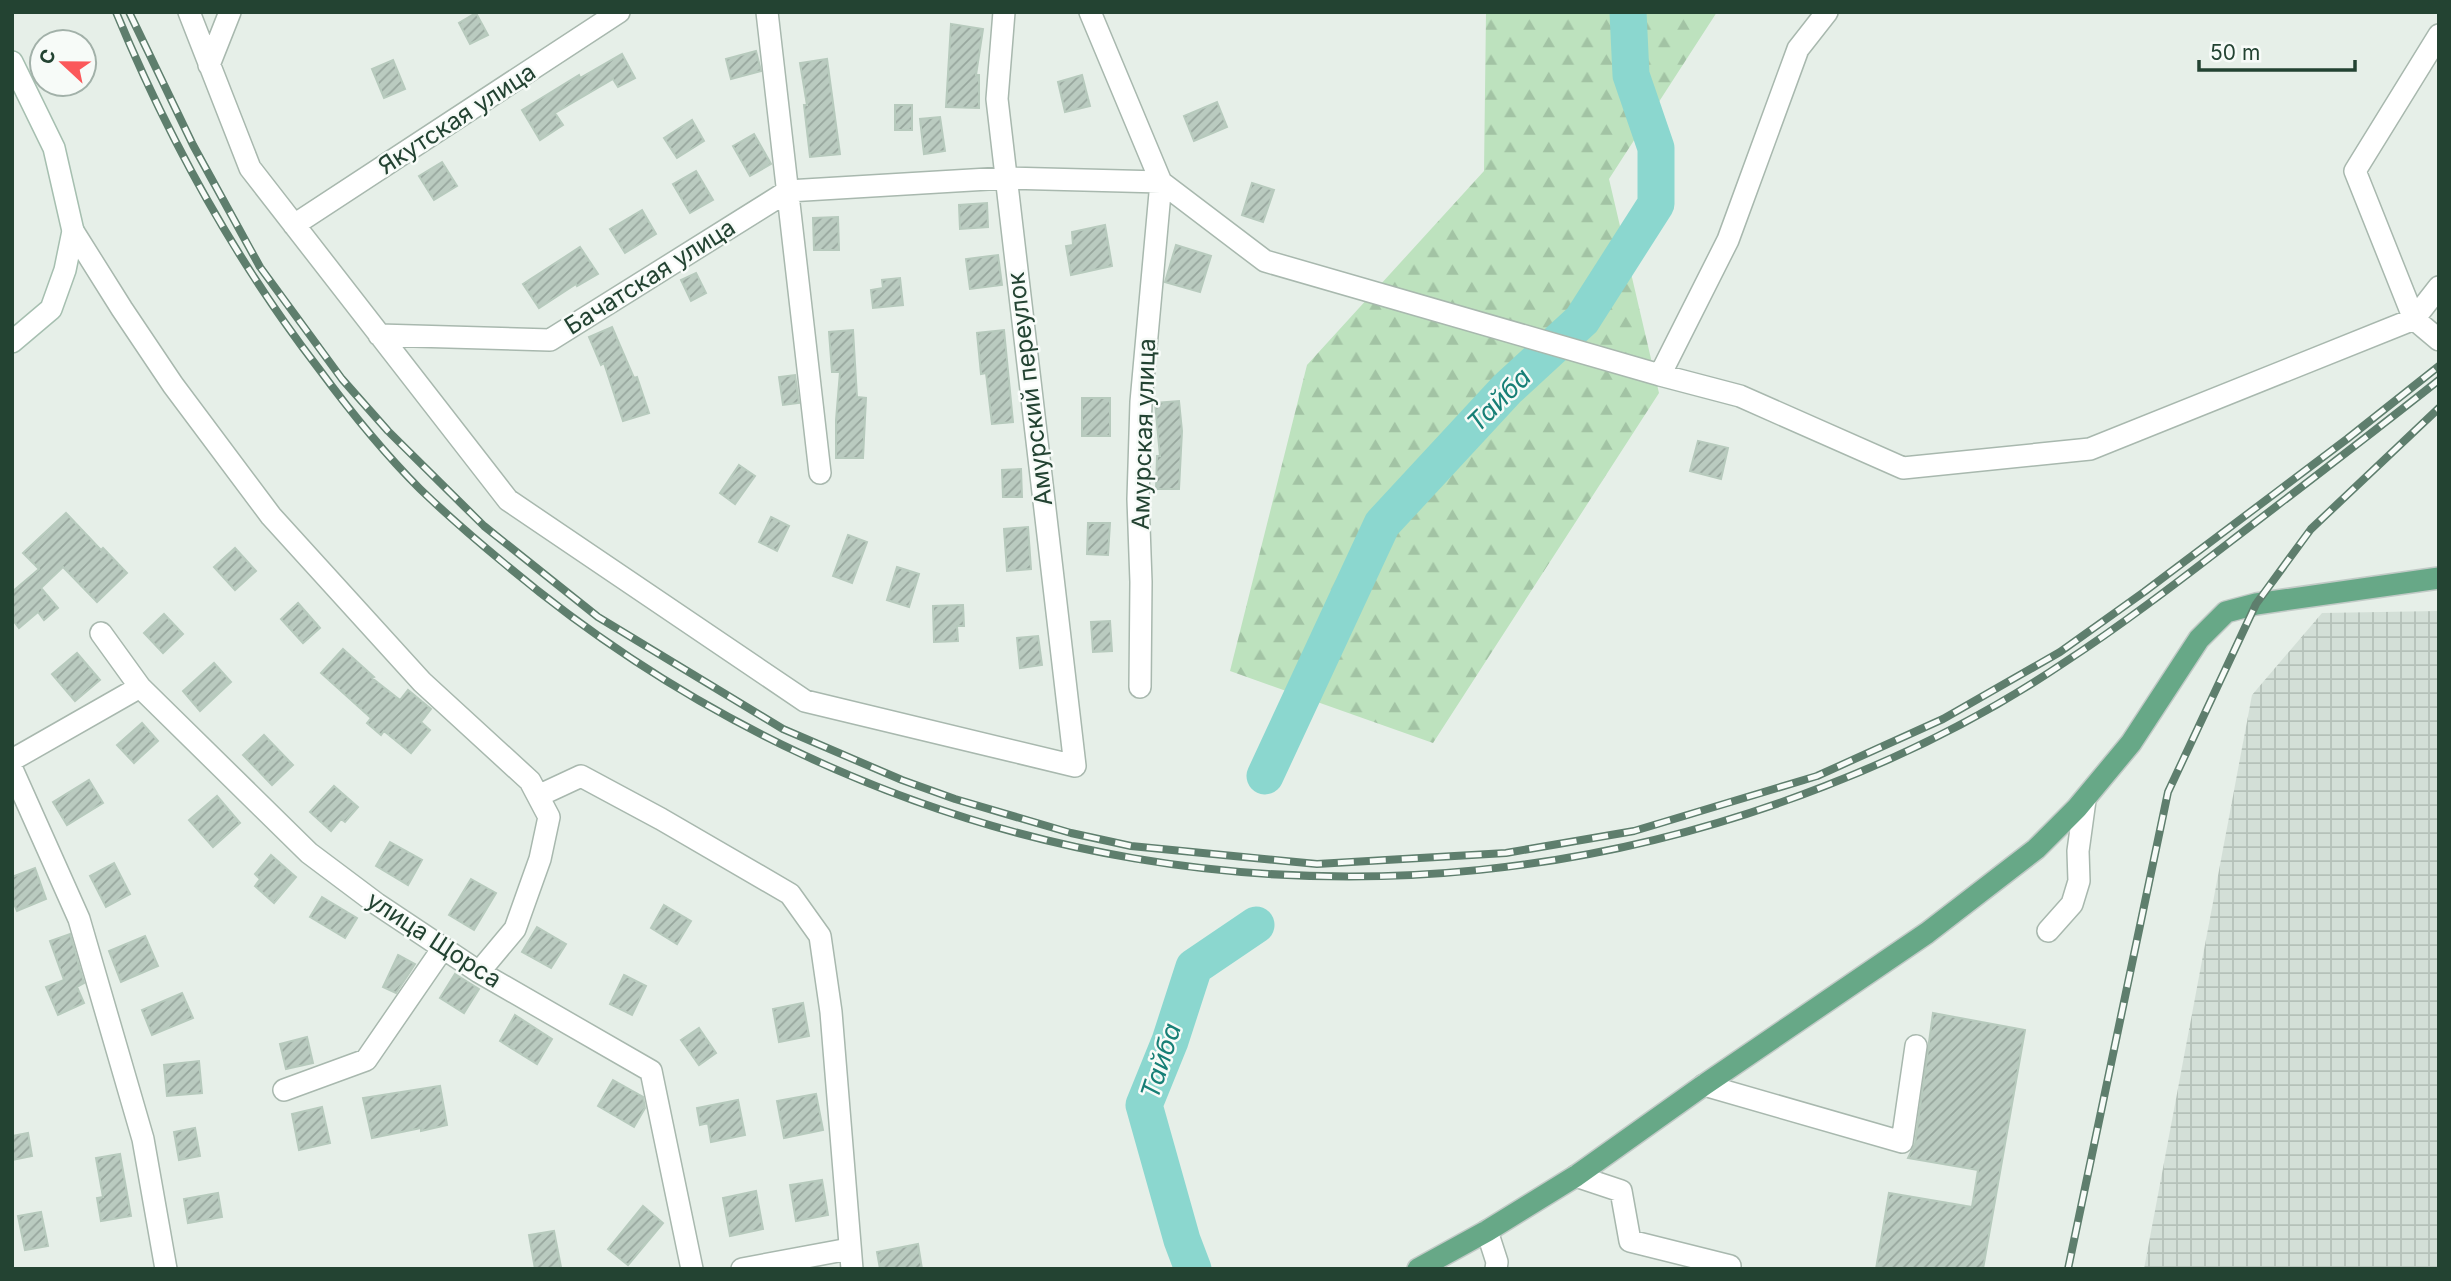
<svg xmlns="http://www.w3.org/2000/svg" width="2451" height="1281" font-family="Inter,sans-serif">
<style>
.industrial{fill:url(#industrial-grid)}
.forest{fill:url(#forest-firs)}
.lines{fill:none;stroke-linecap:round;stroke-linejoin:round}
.river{stroke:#8bd7cf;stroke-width:37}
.building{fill:url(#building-hatch);stroke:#b7cabd;stroke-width:2}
.street-casing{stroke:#a8b8ae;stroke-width:24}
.secondary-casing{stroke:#a6bfb0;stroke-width:24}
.primary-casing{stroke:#c1cac6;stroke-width:24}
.street{stroke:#fff;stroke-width:21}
.secondary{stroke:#fff;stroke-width:21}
.primary{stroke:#67a887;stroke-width:21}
.rail-casing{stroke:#5e7e6d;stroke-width:8}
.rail{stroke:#f7fbf8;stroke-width:5;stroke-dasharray:16;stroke-linecap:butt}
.labels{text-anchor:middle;stroke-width:5;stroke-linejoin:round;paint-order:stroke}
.street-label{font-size:24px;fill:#234332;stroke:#f7fbf8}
.water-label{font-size:26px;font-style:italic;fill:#177f76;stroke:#f7fbf8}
</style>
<defs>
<pattern id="industrial-grid" width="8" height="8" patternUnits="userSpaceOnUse" patternTransform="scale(1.75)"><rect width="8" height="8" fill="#d3dfd7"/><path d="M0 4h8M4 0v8" fill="none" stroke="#b5c1b9"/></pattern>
<pattern id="forest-firs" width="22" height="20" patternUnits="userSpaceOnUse" patternTransform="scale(1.75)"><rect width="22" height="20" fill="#bde2be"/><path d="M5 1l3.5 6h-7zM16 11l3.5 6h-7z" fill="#a2c3a4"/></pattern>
<pattern id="building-hatch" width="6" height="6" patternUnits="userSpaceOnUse" patternTransform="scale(1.75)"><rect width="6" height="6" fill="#bacbc0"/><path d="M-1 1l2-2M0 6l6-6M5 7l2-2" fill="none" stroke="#97a69d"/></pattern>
</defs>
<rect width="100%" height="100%" fill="#e6efe8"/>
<path class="industrial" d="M2439 611V1269H2144L2252 695 2322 613Z"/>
<path class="forest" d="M1486 12H1717L1609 179 1659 393 1433 743 1230 671 1307 365 1484 171Z"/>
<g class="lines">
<path class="river" d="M1265 776 1382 524 1507 389 1582 320 1656 204V148L1631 75 1628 12
M1193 1269 1182 1240 1144 1105 1170 1041 1194 967 1256 925"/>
</g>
<path class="building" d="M476 13 488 35 470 44 459 23Z
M951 24 983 29 976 75H979V108L946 107Z
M756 51 761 71 731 79 726 59Z
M622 54 635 78 618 87 613 79 555 113 563 125 540 140 522 110 579 75 580 78Z
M827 59 840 154 810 157 804 105H807L800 63Z
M393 60 405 89 384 98 372 69Z
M1082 75 1090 106 1065 112 1058 82Z
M1217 102 1227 127 1194 141 1184 116Z
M895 105H912V130H895Z
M940 117 945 151 924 154 920 119Z
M692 120 704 141 677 158 664 138Z
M754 134 771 164 750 176 733 146Z
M442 162 457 186 434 200 419 176Z
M696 171 713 200 690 213 673 184Z
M1252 183 1274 190 1263 222 1242 215Z
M987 203 988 227 960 229 959 205Z
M642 210 656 234 625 253 610 229Z
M838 217 839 250H814L813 218Z
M1105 225 1112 266 1071 275 1066 246 1073 245 1072 232Z
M1176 245 1211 256 1200 292 1165 282Z
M580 247 598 274 577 286 576 284 539 308 523 284Z
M998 255 1002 285 970 289 966 259Z
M696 273 706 293 691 301 681 280Z
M900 278 903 305 873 308 871 290 883 288 882 280Z
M612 327 634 378 637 377 649 413 623 421 604 363 601 365 589 337Z
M853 330 857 397 866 398 863 458H836V420L840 372H832L829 332Z
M1004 330 1013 422 992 424 986 373 981 374 977 333Z
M795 375 799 403 783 405 779 377Z
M1082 398H1110V436H1082Z
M1179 401 1182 431 1179 489H1156L1157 456H1160L1155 403Z
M1698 441 1728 448 1721 479 1690 471Z
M739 465 755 476 735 504 720 493Z
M1021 469 1022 497H1003L1002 470Z
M66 513 101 550 103 548 127 573 97 602 63 567 41 588 58 608 44 620 38 612 19 628 12 619V592L39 569 23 553Z
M771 517 789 526 777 551 759 542Z
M1088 523H1110L1108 555 1087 554Z
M1028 527 1031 569 1007 571 1004 529Z
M848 535 867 542 852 583 833 576Z
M235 548 256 571 235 590 214 567Z
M897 567 919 574 909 607 887 600Z
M298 603 320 628 303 643 281 619Z
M963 605 964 626H957L958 641 934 642 933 606Z
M164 614 183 634 163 653 144 633Z
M1110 621 1112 651 1093 652 1091 622Z
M1038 636 1042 665 1020 668 1017 638Z
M343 649 374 677 372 678 400 700 408 690 431 709 421 722 430 730 411 753 384 731 381 735 367 723 371 718 321 673Z
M77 653 100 680 75 701 52 674Z
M214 663 231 682 200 711 183 691Z
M142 723 158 741 134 763 117 745Z
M264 735 293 765 272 785 243 755Z
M89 780 103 803 67 825 53 802Z
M334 786 358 807 345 822 341 819 331 831 310 812Z
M217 796 240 823 213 847 189 820Z
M390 842 422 860 408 885 376 866Z
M271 855 296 877 274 903 255 886 260 879 255 874Z
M114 863 130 894 106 907 90 876Z
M35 868 46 899 17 911 12 899V877Z
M471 879 496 893 474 930 449 915Z
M322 897 357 918 345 938 310 917Z
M664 905 691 921 677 944 651 928Z
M537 927 566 944 551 968 522 952Z
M70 934 84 983 77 987 84 1003 58 1015 46 987 64 980 50 941Z
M145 936 158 966 121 982 109 951Z
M398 955 415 964 396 993 383 987Z
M455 974 479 989 464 1013 440 998Z
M624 975 646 986 632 1015 610 1004Z
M182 993 193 1018 152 1035 142 1010Z
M803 1003 809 1036 779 1042 773 1009Z
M1933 1013 2025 1030 1983 1269H1876L1889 1193 1972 1207 1978 1170 1908 1158 1915 1144Z
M515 1015 552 1039 537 1064 500 1041Z
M699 1028 716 1053 699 1065 681 1040Z
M307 1037 313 1063 286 1069 280 1044Z
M199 1061 202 1093 167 1096 164 1065Z
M613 1080 643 1097 645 1108 634 1127 598 1106Z
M440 1086 447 1125 421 1131V1128L372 1138 363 1098Z
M816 1094 823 1130 784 1138 777 1101Z
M738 1100 745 1135 711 1142 708 1123 700 1125 697 1108Z
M322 1107 330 1143 299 1150 292 1114Z
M195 1128 200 1156 179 1160 174 1132Z
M28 1133 32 1156 12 1160V1136Z
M120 1154 131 1216 101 1221 97 1198 103 1197 96 1158Z
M822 1180 828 1215 796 1221 790 1185Z
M756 1191 763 1229 730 1236 723 1198Z
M218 1193 222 1217 188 1223 184 1199Z
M643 1206 663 1223 628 1265 608 1249Z
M41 1212 48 1246 25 1250 18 1216Z
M554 1231 561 1267 535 1269 529 1235Z
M918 1244 922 1269H880L877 1252Z"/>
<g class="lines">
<defs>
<path id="street" d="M189 12 250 168 508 500 805 701 1075 766 997 99 1004 12
M767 12 820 473
M1090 12 1161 182 1265 261 1660 375 1740 396 1903 468 2090 449 2414 319 2355 171 2439 35
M209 65 230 12
M294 225 619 12
M73 231 122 309 173 385 271 516 422 682 530 781 549 817 540 859 515 929 479 972
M2439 287 2414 319 2439 340
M379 335 550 340 788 191 1005 178 1161 182
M1660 375 1728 240 1798 49 1827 12
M101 633 140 687 309 853 377 904 479 972 651 1071 692 1269
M1140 687 1141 582 1138 499 1141 402 1161 182
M12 760 140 687
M12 769 79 919 143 1139 166 1269
M538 796 581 776 661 819 790 894 820 936 831 1012 852 1269
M2048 931 2072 904 2079 881 2078 851 2085 800
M1704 1085 1902 1142 1916 1046
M284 1090 366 1060 443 948
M1576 1176 1621 1191 1630 1241 1730 1266
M1487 1231 1497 1262 1496 1269
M742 1269 849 1249"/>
<path id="secondary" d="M12 62 54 148 73 231 65 270 51 309 12 342"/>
<path id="primary" d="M1418 1269 1487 1231 1576 1176 1704 1085 1927 933 2036 849 2077 808 2131 743 2199 639 2226 612 2256 604 2439 578"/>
</defs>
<use href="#street" class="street-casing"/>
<use href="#secondary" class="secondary-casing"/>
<use href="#primary" class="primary-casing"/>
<use href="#street" class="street"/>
<use href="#secondary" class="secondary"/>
<use href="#primary" class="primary"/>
<defs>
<path id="rail" d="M116 12C169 140 235 260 319 369 350 411 383 452 420 489 447 515 476 540 505 564 876 876 1372 963 1825 786 1908 754 1991 712 2065 662 2128 621 2188 574 2248 528 2312 479 2376 430 2439 380
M129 12 193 145 260 267 342 379 388 431 484 526 598 617 783 729 902 780 955 799 1071 833 1131 846 1317 864 1506 853 1634 831 1817 776 1943 719 2060 652 2144 592 2347 439 2439 366
M2068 1269 2168 792 2256 604 2311 529 2439 408"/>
</defs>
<use href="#rail" class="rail-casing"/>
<use href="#rail" class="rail"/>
</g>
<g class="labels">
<g class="street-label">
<text transform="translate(457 119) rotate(-33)" y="8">Якутская улица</text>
<text transform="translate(650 277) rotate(-32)" y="8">Бачатская улица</text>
<text transform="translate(1030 389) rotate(-97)" y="8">Амурский переулок</text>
<text transform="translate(1144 434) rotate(-88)" y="8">Амурская улица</text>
<text transform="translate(434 940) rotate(33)" y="8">улица Щорса</text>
</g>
<g class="water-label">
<text transform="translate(1499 400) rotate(-45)" y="9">Тайба</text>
<text transform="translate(1161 1061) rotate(-72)" y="9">Тайба</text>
</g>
</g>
<rect width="2451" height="1281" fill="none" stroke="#234332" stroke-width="28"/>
<g transform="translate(63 63) rotate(292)"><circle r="33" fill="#f7fbf8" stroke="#a2b1a9" stroke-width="2"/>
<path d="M0-5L12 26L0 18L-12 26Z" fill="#fb585a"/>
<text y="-10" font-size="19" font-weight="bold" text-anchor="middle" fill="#234332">С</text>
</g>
<path d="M2199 60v10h156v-10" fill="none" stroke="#234332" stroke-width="3.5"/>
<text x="2210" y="60" font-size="21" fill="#234332" stroke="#f7fbf8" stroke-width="5" paint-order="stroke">50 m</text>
</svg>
